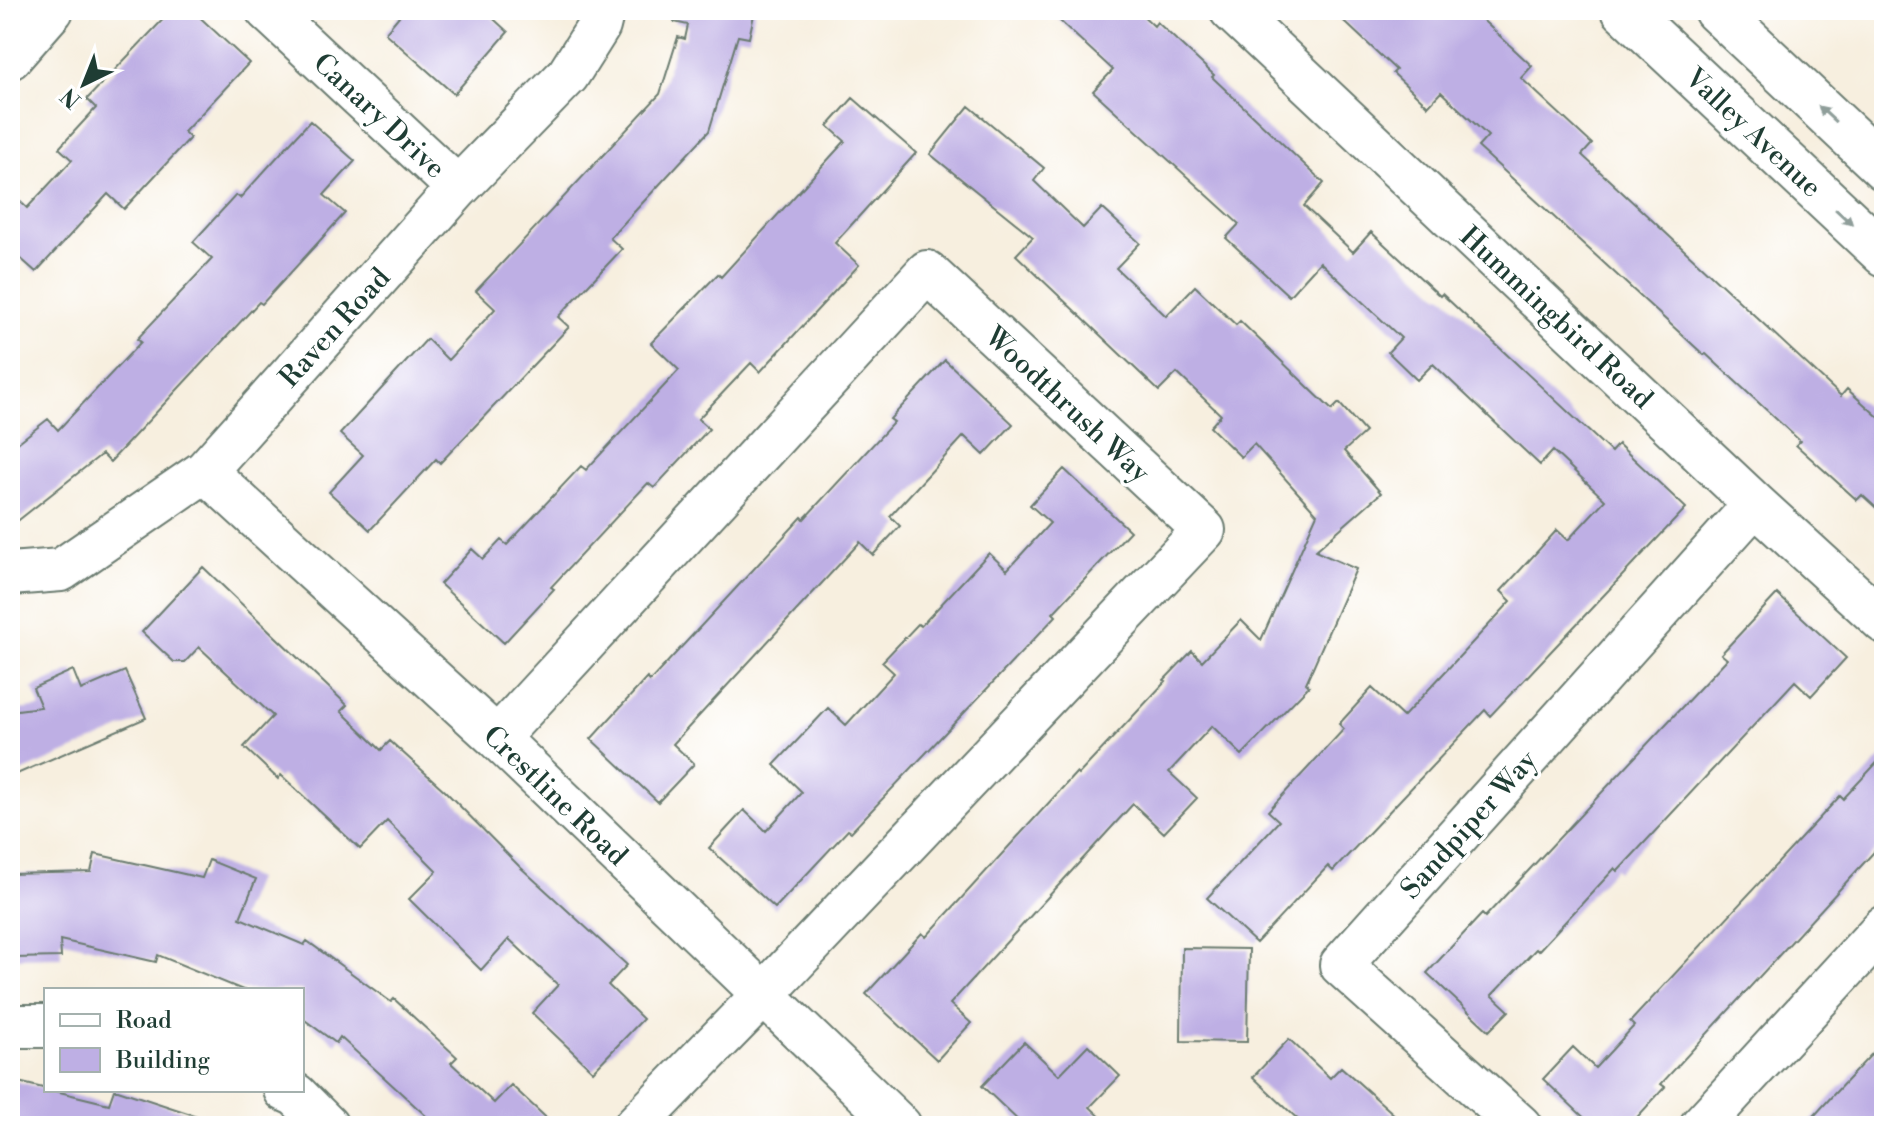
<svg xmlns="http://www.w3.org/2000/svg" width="1894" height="1136" font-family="'Libre Bodoni',serif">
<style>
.building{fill:#beafe4}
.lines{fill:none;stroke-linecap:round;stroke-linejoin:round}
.minor-casing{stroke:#6b7b70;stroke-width:46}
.major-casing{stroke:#6b7b70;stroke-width:48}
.minor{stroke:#fff;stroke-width:42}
.major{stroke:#fff;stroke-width:44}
.oneway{fill:#8f9e9a}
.labels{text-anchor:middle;stroke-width:7;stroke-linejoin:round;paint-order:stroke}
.street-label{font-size:28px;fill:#1f3d34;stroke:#fff}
</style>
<rect width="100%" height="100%" fill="#fff"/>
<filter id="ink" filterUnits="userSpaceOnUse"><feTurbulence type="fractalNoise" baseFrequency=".0125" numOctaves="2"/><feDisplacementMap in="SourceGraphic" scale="16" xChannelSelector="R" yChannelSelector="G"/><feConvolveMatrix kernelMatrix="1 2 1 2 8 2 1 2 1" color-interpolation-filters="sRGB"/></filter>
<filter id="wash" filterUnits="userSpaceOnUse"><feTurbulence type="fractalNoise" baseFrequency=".006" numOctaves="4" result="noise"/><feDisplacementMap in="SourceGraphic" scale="32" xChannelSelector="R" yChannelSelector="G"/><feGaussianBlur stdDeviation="1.8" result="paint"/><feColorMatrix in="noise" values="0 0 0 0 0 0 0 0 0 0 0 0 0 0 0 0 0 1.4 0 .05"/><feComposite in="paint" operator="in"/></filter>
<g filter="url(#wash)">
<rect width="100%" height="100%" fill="#f7efdf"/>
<g id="blocks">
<path class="building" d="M172 10H192L249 63 184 132 190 138 124 209 108 194 36 272 10 249V192L27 208 72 160 59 148 96 108 87 99Z
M404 10H484L508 32 454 94 385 33Z
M675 10H755L749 38 738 36 709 131 610 238 622 249 558 317 569 327 440 463 436 459 370 530 329 492 363 455 340 434 427 339 448 360 495 309 476 291 660 94 678 37 685 39 688 25 674 22Z
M1048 10H1137L1154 26 1157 22 1214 75 1212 77 1324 183 1304 206 1353 252 1371 232 1440 296 1442 294 1611 452 1618 444 1686 508 1490 716 1485 710 1333 871 1328 866 1256 943 1207 898 1279 821 1268 811 1344 729 1339 724 1372 688 1403 717 1511 601 1501 591 1557 530 1568 540 1605 500 1553 451 1540 465 1433 364 1417 380 1388 352 1401 338 1320 262 1289 296 1226 238 1239 224 1093 91 1113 70Z
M1332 10H1472L1532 66 1521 78 1592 144 1582 155 1841 396 1847 389 1884 422V515L1862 495 1857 500 1796 445 1800 441 1706 354 1704 355 1478 147 1488 136 1441 92 1428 106 1393 73 1396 70Z
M853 98 916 153 835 243 859 265 760 372 751 363 698 419 709 429 654 488 648 483 551 587 554 589 504 643 440 584 472 549 483 559 501 540 507 545 581 466 586 470 679 370 651 343 718 274 721 277 845 141 828 126Z
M969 106 1044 168 1034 181 1083 228 1102 208 1140 243 1116 268 1166 316 1195 286 1236 325 1240 321 1332 410 1339 403 1365 432 1344 451 1381 493 1315 551 1356 569 1306 683 1309 686 1242 755 1212 726 1169 772 1197 798 1164 833 1133 804 950 1004 971 1023 937 1060 866 994 922 933 926 937 1076 773 1078 775 1166 681 1164 680 1192 651 1202 661 1241 620 1261 640 1317 514 1254 444 1241 457 1210 427 1221 415 1177 373 1159 391 1016 255 1033 237 930 154Z
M310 121 355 161 324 195 345 213 262 304 259 302 110 462 102 454 10 527V449L48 419 58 430 141 342 137 339 212 259 193 242 236 195 240 198Z
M945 360 1013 424 984 455 964 436 890 516 900 526 873 555 860 542 673 744 694 764 658 802 591 739 647 678 650 681 802 517 804 519 894 422 890 419Z
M1064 469 1130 531 1053 613 1056 616 1000 675 851 832 848 830 775 908 709 848 744 810 766 831 802 792 774 765 828 708 846 725 894 673 882 662 918 624 921 626 989 553 1007 570 1050 523 1030 505Z
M203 567 347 705 341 711 381 750 390 741 445 791 519 866 627 965 608 985 643 1019 593 1071 532 1013 558 985 509 939 481 970 409 899 437 871 387 821 360 849 281 775 278 779 244 747 273 716 199 647 185 662H174L142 632Z
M1777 594 1846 658 1811 696 1795 681 1618 871 1615 868 1538 951 1536 949 1492 995 1509 1011 1489 1031 1427 973 1482 914 1485 917 1727 659 1721 654Z
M73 670 81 690 125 671 146 718 10 777V711L41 707 33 688Z
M1884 755V841L1661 1084 1665 1087 1629 1126H1593L1543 1079 1573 1047 1595 1068 1634 1026 1630 1022 1840 796 1843 799Z
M95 854 202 878 209 860 256 879 240 918 304 945 307 941 391 1002 394 999 457 1057 451 1063 494 1103 511 1085 555 1126H437L340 1037 336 1043 302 1018V990H243L158 955 156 962 60 940 61 957 13 958 12 933H10V874L91 872Z
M1182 948 1249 949 1247 1042 1181 1041Z
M1289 1039 1330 1078 1341 1067 1407 1126H1305L1253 1077Z
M1884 1041V1126H1805L1834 1094Z
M1024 1042 1059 1075 1088 1045 1120 1076 1090 1107 1110 1126H1024L982 1086Z
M10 1080 109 1104 114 1090H118L212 1121 211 1126H10Z"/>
</g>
</g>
<g filter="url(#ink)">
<use href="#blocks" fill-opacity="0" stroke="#6b7b70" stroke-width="2"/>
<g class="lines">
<defs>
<path id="minor" d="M267 10 458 188
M1231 10 1755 504 1884 622
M10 58 52 10
M205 471 497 738 900 1126
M10 574 61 570 205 471 458 188 568 75 599 26 603 10
M497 738 927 272 1204 530 763 995 635 1126
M10 1026H46
M285 1090 296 1095 327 1126
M1520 1126 1341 965 1755 504
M1701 1126 1884 927"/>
<path id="major" d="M1624 10 1884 254
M1716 10 1884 168"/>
</defs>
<use href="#minor" class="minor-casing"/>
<use href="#major" class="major-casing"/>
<use href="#minor" class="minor"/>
<use href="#major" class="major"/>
</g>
<defs><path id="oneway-solid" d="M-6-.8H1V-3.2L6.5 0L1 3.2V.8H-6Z" transform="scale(2)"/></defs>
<g class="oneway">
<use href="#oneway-solid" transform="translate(1827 114) rotate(-137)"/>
<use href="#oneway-solid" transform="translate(1844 217) rotate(43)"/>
</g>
</g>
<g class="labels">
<g class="street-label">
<text transform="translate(380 115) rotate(43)" y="10">Canary Drive</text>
<text transform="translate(1754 132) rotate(43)" y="10">Valley Avenue</text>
<text transform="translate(1557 317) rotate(43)" y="10">Hummingbird Road</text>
<text transform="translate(334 327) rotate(-48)" y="10">Raven Road</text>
<text transform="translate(1068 404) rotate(43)" y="10">Woodthrush Way</text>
<text transform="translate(556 795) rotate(44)" y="10">Crestline Road</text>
<text transform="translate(1468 824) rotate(-48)" y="10">Sandpiper Way</text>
</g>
</g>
<rect width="1894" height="1136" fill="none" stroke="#fff" stroke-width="40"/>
<rect x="44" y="988" width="260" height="104" fill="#ffffff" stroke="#a5b1ae" stroke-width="2"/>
<rect x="60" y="1014" width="40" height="12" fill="#ffffff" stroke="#a5b1ae" stroke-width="2"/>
<text x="116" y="1028" font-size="24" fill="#1f3d34">Road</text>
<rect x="60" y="1048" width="40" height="24" fill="#beafe4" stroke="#a5b1ae" stroke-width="2"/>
<text x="116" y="1068" font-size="24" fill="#1f3d34">Building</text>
<g transform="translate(84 84) rotate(223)" stroke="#ffffff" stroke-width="6" paint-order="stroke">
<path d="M0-6L14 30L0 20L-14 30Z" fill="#1f3d34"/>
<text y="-12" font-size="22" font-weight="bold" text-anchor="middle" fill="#1f3d34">N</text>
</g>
</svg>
